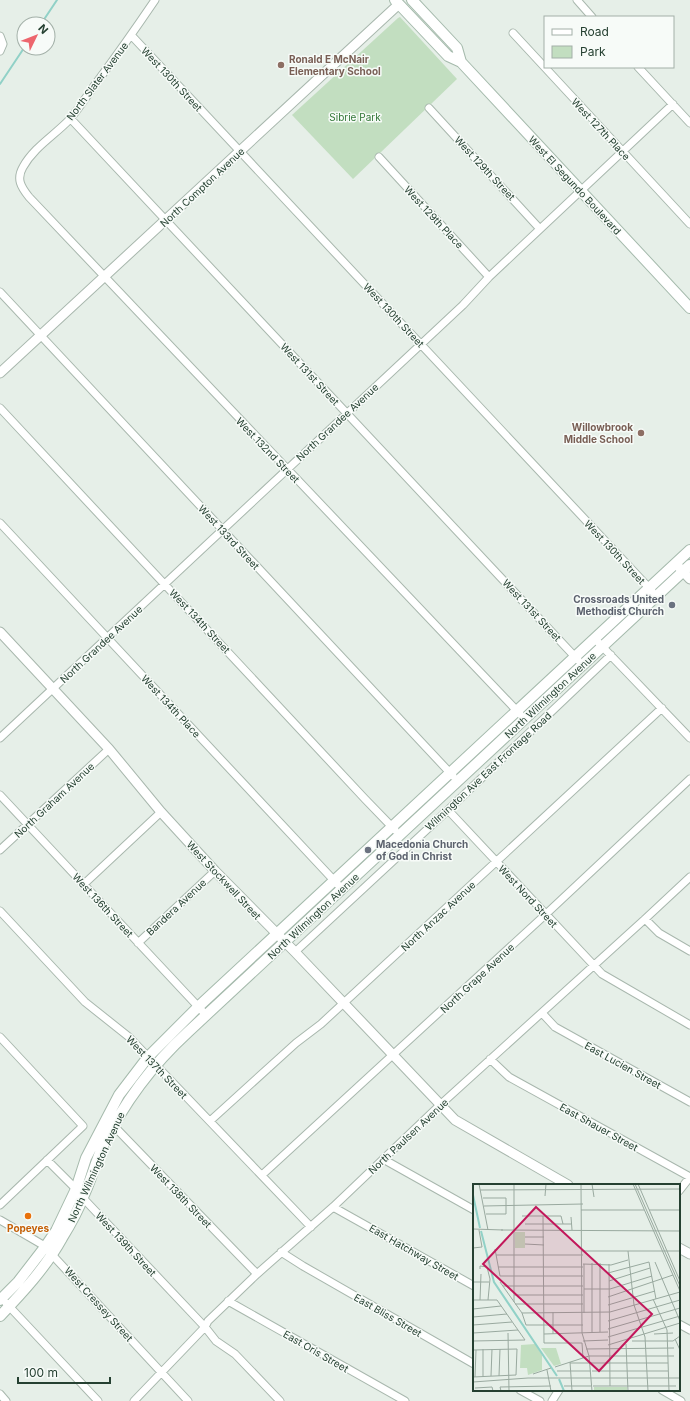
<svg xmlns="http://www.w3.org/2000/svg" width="690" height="1401" font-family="Inter,sans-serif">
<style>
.green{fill:#c2dec0}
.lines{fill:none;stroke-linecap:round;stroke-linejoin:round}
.stream{stroke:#91d1c7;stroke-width:2}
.minor-casing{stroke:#a8b7ad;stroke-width:9}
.tertiary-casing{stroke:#a8b7ad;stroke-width:11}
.secondary-casing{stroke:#a5baac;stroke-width:12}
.minor{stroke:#fff;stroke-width:7}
.tertiary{stroke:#fff;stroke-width:9}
.secondary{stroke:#fff;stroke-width:10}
.education-dot{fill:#8d6e63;stroke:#f7fbf8;stroke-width:1.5}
.worship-dot{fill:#6b7280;stroke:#f7fbf8;stroke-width:1.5}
.food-dot{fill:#e8710a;stroke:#f7fbf8;stroke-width:1.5}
.labels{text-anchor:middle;stroke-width:3;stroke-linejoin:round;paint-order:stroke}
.education-label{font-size:10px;font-weight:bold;fill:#785e54;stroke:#f7fbf8;text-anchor:start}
.street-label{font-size:10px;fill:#254031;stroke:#f7fbf8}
.park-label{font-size:10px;fill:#317636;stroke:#f7fbf8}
.worship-label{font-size:10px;font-weight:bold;fill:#5b616d;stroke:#f7fbf8;text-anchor:end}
.food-label{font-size:10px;font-weight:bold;fill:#c56008;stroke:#f7fbf8}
.inset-river{fill:none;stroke:#91d1c7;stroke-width:2}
.inset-road{fill:none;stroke:#99a99f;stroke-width:1}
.view{fill:#c2185b;fill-opacity:0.15;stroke:#c2185b;stroke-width:2}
.inset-edge{fill:none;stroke:#254031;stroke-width:2}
</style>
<rect width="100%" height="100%" fill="#e6efe8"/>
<path class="green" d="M400 17 457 79 353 179 292 115 398 18Z"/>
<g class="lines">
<path class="stream" d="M41 24 57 0
M0 84 24 48"/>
<defs>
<path id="minor" d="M155 0C136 28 117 55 97 82 88 94 80 107 70 119 55 135 34 147 23 167 16 179 21 187 29 197L520 714
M577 0 592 17
M513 33 690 224
M131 35 652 591
M0 36 3 44 0 51
M638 67 690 123
M429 108 540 229
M70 118 578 660
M379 157 489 277
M0 292 453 776
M0 408 365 799 395 830
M0 523 342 889
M595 639 690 738
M0 738 463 305 489 277 673 104
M0 795 206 1015
M448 810 602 974 690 1025
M0 850 109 749
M83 885 161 812
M0 911 85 1002 129 1037 311 1227
M645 919 659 933 690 951
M138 943 215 871
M295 952 448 810 611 655
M542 1013 555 1027 690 1102
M0 1037 83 1126 0 1205
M490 1059 509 1077 690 1177
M210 1121 296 1043 321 1024 662 708
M110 1122 257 1274
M383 1159 474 1210
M47 1160 76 1189 83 1198 205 1327 216 1341 235 1354 280 1401
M262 1175 545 915 690 779
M679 1191 690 1177
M333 1207 474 1286
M0 1220 43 1245 188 1401
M281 1252 303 1266 474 1364
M228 1301 405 1401
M6 1303 98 1401
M679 1324 690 1330
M520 1390 540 1401
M662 1390 681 1401
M0 1394 6 1401
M134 1401 205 1327 208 1321 257 1274 333 1207 440 1105 645 919 690 877
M552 1401 559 1390"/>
<path id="tertiary" d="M0 373 399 4
M676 564 690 579
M0 632 109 749 161 812 215 871 295 952 455 1120 568 1185
M679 1248 690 1254"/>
<path id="secondary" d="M395 0 448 56 461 62 690 308
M412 0 457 48 461 62
M0 1300 18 1282 45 1247 56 1231 76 1189 86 1158 119 1095 148 1057 198 1007 690 550
M0 1316C23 1292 46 1267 62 1238 70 1225 78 1211 83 1197 91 1181 95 1163 103 1146 124 1102 152 1065 188 1032L690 565"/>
</defs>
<use href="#minor" class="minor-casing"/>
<use href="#tertiary" class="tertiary-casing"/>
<use href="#secondary" class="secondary-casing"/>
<use href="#minor" class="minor"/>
<use href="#tertiary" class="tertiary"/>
<use href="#secondary" class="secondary"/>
</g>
<g class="education-dot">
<circle cx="281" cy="65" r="4"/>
<circle cx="641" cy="433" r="4"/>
</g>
<g class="worship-dot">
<circle cx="672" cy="605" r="4"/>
<circle cx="368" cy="850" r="4"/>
</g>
<circle class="food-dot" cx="28" cy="1216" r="4"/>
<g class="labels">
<g class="education-label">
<text x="289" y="63">Ronald E McNair<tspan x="289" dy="12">Elementary School</tspan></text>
<text x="633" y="431" text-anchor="end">Willowbrook<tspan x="633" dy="12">Middle School</tspan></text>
</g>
<g class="street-label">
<text transform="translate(172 79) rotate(47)" y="4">West 130th Street</text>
<text transform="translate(97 81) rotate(-53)" y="4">North Slater Avenue</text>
<text transform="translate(601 129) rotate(47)" y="4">West 127th Place</text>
<text transform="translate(485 168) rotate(47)" y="4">West 129th Street</text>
<text transform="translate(575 185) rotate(47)" y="4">West El Segundo Boulevard</text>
<text transform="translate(202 187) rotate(-43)" y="4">North Compton Avenue</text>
<text transform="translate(434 217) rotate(47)" y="4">West 129th Place</text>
<text transform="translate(394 315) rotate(47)" y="4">West 130th Street</text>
<text transform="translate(310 374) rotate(47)" y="4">West 131st Street</text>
<text transform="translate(337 422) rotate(-43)" y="4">North Grandee Avenue</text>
<text transform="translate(268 450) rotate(46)" y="4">West 132nd Street</text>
<text transform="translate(229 537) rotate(47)" y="4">West 133rd Street</text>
<text transform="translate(615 552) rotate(47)" y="4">West 130th Street</text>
<text transform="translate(532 610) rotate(47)" y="4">West 131st Street</text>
<text transform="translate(200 621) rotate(47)" y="4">West 134th Street</text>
<text transform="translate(101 644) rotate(-43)" y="4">North Grandee Avenue</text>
<text transform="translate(550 695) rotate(-43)" y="4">North Wilmington Avenue</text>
<text transform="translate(171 706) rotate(47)" y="4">West 134th Place</text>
<text transform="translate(488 771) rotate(-43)" y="4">Wilmington Ave East Frontage Road</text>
<text transform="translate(54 800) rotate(-43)" y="4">North Graham Avenue</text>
<text transform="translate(224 880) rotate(47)" y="4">West Stockwell Street</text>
<text transform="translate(528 896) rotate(47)" y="4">West Nord Street</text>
<text transform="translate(103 905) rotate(47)" y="4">West 136th Street</text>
<text transform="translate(176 907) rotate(-43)" y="4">Bandera Avenue</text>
<text transform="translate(313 916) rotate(-43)" y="4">North Wilmington Avenue</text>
<text transform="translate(438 916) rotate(-43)" y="4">North Anzac Avenue</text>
<text transform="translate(477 978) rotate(-43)" y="4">North Grape Avenue</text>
<text transform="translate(623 1065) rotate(29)" y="4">East Lucien Street</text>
<text transform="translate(157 1067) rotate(46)" y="4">West 137th Street</text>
<text transform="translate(599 1127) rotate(29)" y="4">East Shauer Street</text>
<text transform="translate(408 1136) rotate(-43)" y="4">North Paulsen Avenue</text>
<text transform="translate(96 1167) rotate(-65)" y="4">North Wilmington Avenue</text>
<text transform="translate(181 1196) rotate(46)" y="4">West 138th Street</text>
<text transform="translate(126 1244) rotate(47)" y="4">West 139th Street</text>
<text transform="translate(414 1252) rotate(30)" y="4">East Hatchway Street</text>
<text transform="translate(99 1304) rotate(48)" y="4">West Cressey Street</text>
<text transform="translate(388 1315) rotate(30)" y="4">East Bliss Street</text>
<text transform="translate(316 1351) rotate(30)" y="4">East Oris Street</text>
</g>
<g class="park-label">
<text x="355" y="121">Sibrie Park</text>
</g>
<g class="worship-label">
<text x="664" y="603">Crossroads United<tspan x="664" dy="12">Methodist Church</tspan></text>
<text x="376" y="848" text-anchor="start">Macedonia Church<tspan x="376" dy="12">of God in Christ</tspan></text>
</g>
<g class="food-label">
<text x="28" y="1232">Popeyes</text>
</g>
</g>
<g transform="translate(473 1184)">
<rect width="207" height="207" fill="#e6efe8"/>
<path d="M42 48H52V64H42ZM62 160 69 171V186L55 191 54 184H47L48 161ZM68 164H83L88 180 81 182ZM121 203H154V207H121Z" fill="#c2dec0"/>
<path class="inset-river" d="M0 11 7 44M8 47 21 98 84 192M86 195 91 207"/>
<path class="inset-road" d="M6 0 15 46M41 0V47M108 0 109 149 116 172 119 207M119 0 121 13M160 0 207 107M162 0 207 102M165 0 207 97M7 6 207 5M72 12 73 0M10 14H33V30H13M11 22 110 20M108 26H171M176 26H207M49 32H88L90 40M70 32 71 159H109L110 174M98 33 99 46M52 40H98M0 45 30 46M28 46 207 47M52 53H71M52 60 71 61M0 64 9 63 6 46M22 65 27 92H110M109 67H207M155 67 161 121 172 153 175 207M23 71H110M182 78 207 137M110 80 138 81 155 76M111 80V129M136 80 137 202M25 83H110M7 85V82L14 83 17 95 15 116M135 89 176 78 183 115M136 97 177 84M0 98H16M27 98 49 129 53 141H110M30 102H110M111 105H137L179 92M41 111H110M135 113 200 91M180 115 194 146 196 207M0 116H24L52 156M7 116 8 90M41 118V47M42 120H110M135 121 182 107M0 125 28 122M80 128V150M49 129 137 128 207 108M0 133 34 130M135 137 207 116M0 141 39 138M135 145 207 124M119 148V79M127 148V79M0 149 45 146M35 149 36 207M71 150 135 148M181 150 200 149M135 153 207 132M202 155 207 166M0 157 52 156M110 157 135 156M159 157H200L207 152M153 160 155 207M135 161 207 139M113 165 201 164M0 166 44 165 43 191 0 193M97 178 99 207M97 179H195M82 183 116 172H201M74 186 78 207M84 187H118M119 187H195M60 190 78 184M18 192 19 165M26 192 27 165M2 193 3 166M10 193V165M0 198 55 194H207M91 202H118M120 202H203M2 204 19 203 20 207M28 207 27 203 78 202"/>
<path class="view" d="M63 23 179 130 126 187 10 80Z"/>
<rect width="207" height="207" class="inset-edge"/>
</g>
<rect x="544" y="16" width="130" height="52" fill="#f7fbf8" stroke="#a3b0a8"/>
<rect x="552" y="29" width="20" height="6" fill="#ffffff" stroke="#a3b0a8"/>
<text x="580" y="36" font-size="12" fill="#254031">Road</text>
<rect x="552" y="46" width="20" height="12" fill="#c2dec0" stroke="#a3b0a8"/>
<text x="580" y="56" font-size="12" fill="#254031">Park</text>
<g transform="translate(36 36) rotate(47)"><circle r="19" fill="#f7fbf8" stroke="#a3b0a8"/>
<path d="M0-3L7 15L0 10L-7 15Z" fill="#ed666e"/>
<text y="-6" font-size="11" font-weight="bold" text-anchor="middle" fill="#254031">N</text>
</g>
<path d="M18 1377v6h92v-6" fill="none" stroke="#254031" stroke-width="2"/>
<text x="24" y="1377" font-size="12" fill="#254031" stroke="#f7fbf8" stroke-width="3" paint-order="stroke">100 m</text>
</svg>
